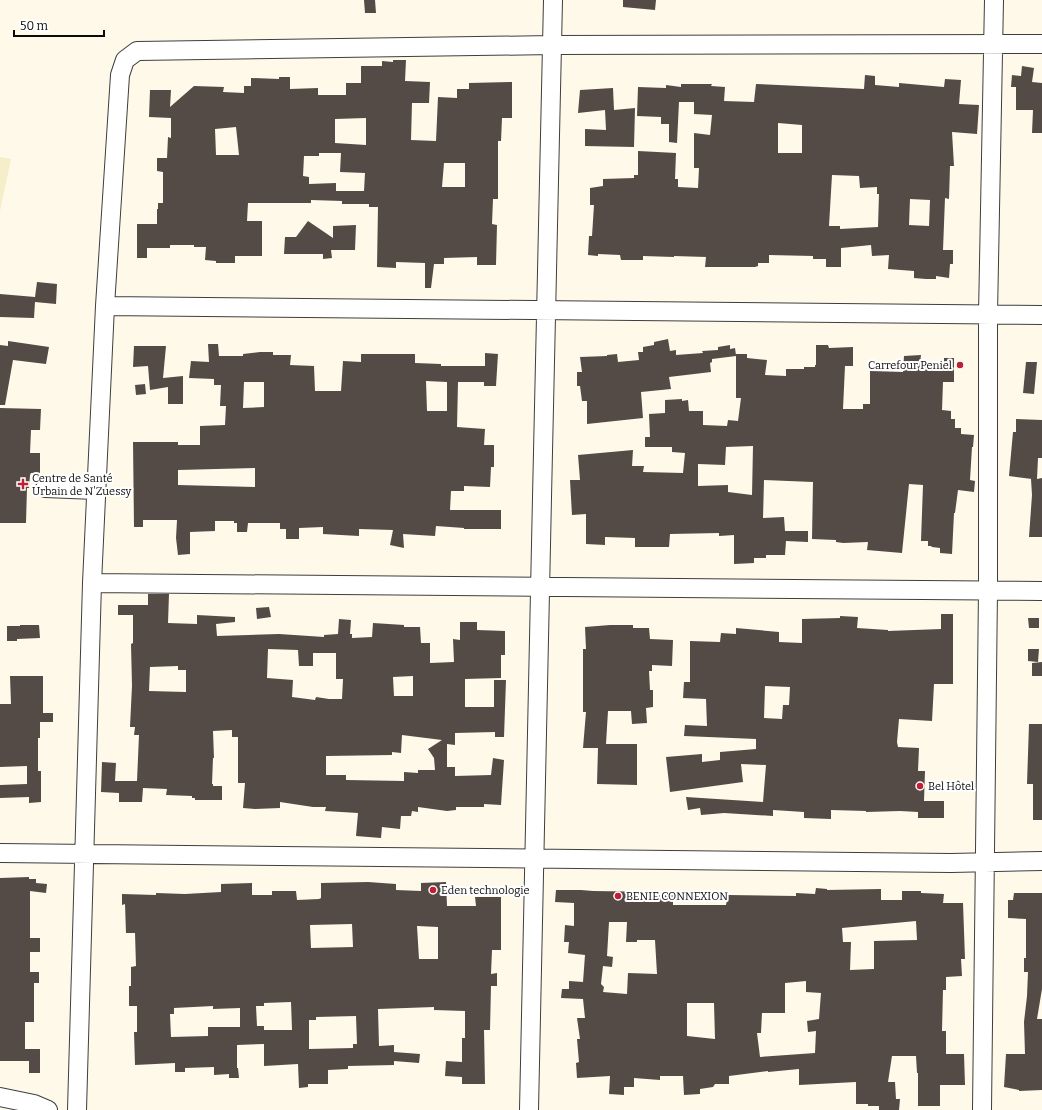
<svg xmlns="http://www.w3.org/2000/svg" width="1042" height="1110" font-family="Bitter,serif">
<style>
.farmland{fill:#f6eec8}
.building{fill:#544b47;fill-rule:evenodd}
.lines{fill:none;stroke-linecap:round;stroke-linejoin:round}
.minor-casing{stroke:#3e3e3e;stroke-width:20}
.minor{stroke:#fff;stroke-width:18}
.poi-dot{fill:#c01e34;stroke:#fff;stroke-width:1.5}
.labels{text-anchor:middle;stroke-width:4;stroke-linejoin:round;paint-order:stroke}
.poi-label{font-size:11px;fill:#0b0b0b;stroke:#fff;text-anchor:start}
</style>
<rect width="100%" height="100%" fill="#fff9e9"/>
<path class="farmland" d="M0 157 11 159 0 211Z"/>
<path class="building" d="M364 0H375L376 13H365Z
M623 0H656L655 10 623 7Z
M393 60H406L405 81 430 82 429 103H412L411 140 436 141 438 97 457 98V89H469V83L512 82V118H502L501 141H498V199H493L492 224 497 225 496 265H477V257L444 258V264H434L431 288H425V263L396 262V268L377 267 378 207H369V204H342V201L311 200V203H248L247 221H262V256H235V263H216V261L205 260 206 247H194V245H170V248H147V258H137V224H157V209H158V203H163V172L157 171V158H167L168 137 171 138V118L149 117 150 90H171L170 107 194 86 224 87 223 92 244 93V86H251V78L279 79V77H290V89L318 88V95H346V83H361V66H382V61L393 62ZM366 118V145L335 143V119ZM236 127 239 155H216L215 129ZM319 153H341L340 172 365 173 364 191H336V183L309 184V177L303 176 304 156H319ZM444 163H465V187H442Z
M1022 66 1034 68 1032 82 1042 83V133H1032L1033 110H1016V87H1011L1012 75 1021 76Z
M865 75 875 76V85L899 87V83L944 87 945 79 961 80 959 104 979 105 977 134 952 132 954 166H950L949 199 945 198 943 250H953V264H950L949 278 936 276V279H926L914 278V271L888 269 889 255 872 256 871 245 841 248V267H826V259H813V256L769 255V263H758V266L755 267H705L706 257 674 256V257L643 256V260H621L620 255 598 254V256L588 255 589 236H592L594 205H590V188L603 186V179L634 178V175H638V151L676 153 675 179H678V187L698 188 699 168H694V133L710 135 712 115 694 114V102H679L677 143 669 142V124H661V117L637 116 638 87 666 88V85L681 87V84H712L711 86 725 87 724 101 754 102 756 84 864 89ZM778 123 802 125V153H778ZM832 175 859 176 860 188 877 187V194H879L878 227 840 229V226H829ZM910 199 930 200 929 226 909 225Z
M613 88 614 110 635 108 634 147 585 146V129L606 130 605 110 578 113 580 90Z
M308 221 333 238V226L356 225 355 250H331L332 258 323 259V254H284L285 237H296Z
M37 282 57 284 56 304 35 302 34 318 0 317V294L35 297Z
M668 339 670 351 676 350V355L703 353 702 351 718 350V347L730 345V349L735 348 736 355V354H747V358L767 360 765 375 786 376V369H804V367H815V365H816V345H828L829 348 853 347V366H845L843 409H863V404H870V371L903 372 904 356 921 355 920 363H944V358H954V382H943L942 410 951 411V419H955V428H961V434L974 435 973 447H972L970 480 975 481 974 492 958 490 955 513H954L952 554 940 553V548L932 547 931 546H928V541H921L923 485 909 484 902 553 867 550 868 542 843 543 836 542V540L812 539 813 482 764 480 763 518 784 517 785 531H808V542L786 541 785 555H766V558H754V563L734 564V535L719 536V533L670 534 669 547H635V538L605 537V545L586 544V514L572 515 570 480H580L578 455 633 450 632 466H644L643 472 683 473 685 453 672 452V447H645V437H650L649 414 665 413V400L682 399V401L688 400 689 411H703V425L727 426 728 420 738 421 741 398H736V356L712 359V362L710 363 711 372 669 377 671 389 641 392 643 418 587 424V401H582L580 386H577V372H582L580 357 607 356V355L617 354 618 362 639 360 638 352H643V347L654 345V342ZM753 446 752 495 728 492V485L698 486V464L725 465 726 447Z
M8 341 49 347 46 364 13 360 5 405H0V345L8 346Z
M208 344H218L219 356H243V354L260 352H273V355H291L290 365 314 366 315 391H341L343 361 361 362V354H415V363L441 364V366H485V353L498 354 496 386H484V382H458L457 427 485 429 484 445H494V467H491L490 487 464 486V491H451L450 510H501V529H464V528L436 526 435 536 403 534 404 548 390 545 393 530 359 529V536L323 534V527L299 528V539H286V529H280V523H248L247 532H237V523H234V521H215V531L190 532V554L178 555 176 538 177 520H143V527H134L133 442H178V445H200V426L225 425 226 406H220L221 385H214V379L189 378 191 361 209 362ZM426 381 447 382V411H427ZM244 382H264V407L243 408ZM255 468V487L178 485V470Z
M134 346H166L163 378 183 376V404H168V387L150 390 148 366 133 367Z
M1026 362H1037L1034 394 1023 393Z
M145 384 146 394 136 395 135 385Z
M0 408 41 409 40 430H31L30 453H40V473H31L30 475 29 488H27L26 523H0Z
M1016 419 1042 420V458H1038L1037 479 1042 478V537H1029L1032 495 1031 479H1032L1009 476 1013 432H1016Z
M148 594H169L168 623 197 624V615L235 617V622L216 624 217 636 279 634 324 637V635L338 634 339 619 351 620 350 634H352V638L372 637 373 623 404 625V627H420L421 643H430V663L454 662 453 639 460 640V622H477V630L505 631V655H501V678L465 679V707H494V680H506L504 737H495V732L455 733V745L447 744V767H455V776L491 775 493 758 504 760 501 805 484 804V807H456V810L447 811 418 807V812L412 811 411 816H401L400 829 382 827 381 838 356 836 358 813 325 811 326 807H313L280 802V808L255 809 243 808 245 783H238V737H232V730L213 731 214 758H213L212 784H213V786H222V800H195V798H192V796L166 795 167 789 143 788 142 802H119V793L101 792 102 762 116 763 115 781H137L139 735H134L135 727H130L132 686 131 644 133 643V615H118V605H148ZM268 649 298 650 299 666H313V653H336V679H343L342 699H329L316 697 315 700 292 697 293 680 267 678ZM178 666V670H186V692L149 691 150 667ZM413 676V696H394L393 677ZM402 735 442 740 428 749 434 758 435 770H418V773L404 772V781L346 780V775H326V756L392 755V752L401 753Z
M269 607 271 617 257 619 256 608Z
M941 614H953V684H934L932 721 899 719 897 742 898 747 919 748 918 771H925L924 801H944V818H918V812L900 811 866 812V811L831 810V819L804 818V812L773 810V816L724 813 701 815 700 808 688 810 686 797 763 802 766 765 741 764 743 782 670 792 666 757 702 754V762L720 760V752L756 749V739L684 736 685 725 707 726 706 699 683 698 684 682H690V641L720 642 721 633 736 634V628L779 632V642L802 643V619L840 618V616L858 617 857 628 888 630V631L941 629ZM765 686 790 687 789 705H783L782 719 764 718Z
M1028 618H1039V628H1029Z
M20 625H39L40 638 17 639V641H7V626H20Z
M610 625H633V628H649L650 639 673 640 672 666 652 665V671H649L650 690H653V707L646 708 647 723 632 724 631 711H608L606 744H637V785L597 784 598 748H583L586 712H583V649H586L585 627Z
M1028 649H1039L1038 662 1028 661Z
M1042 662V676H1032V663Z
M10 676H43V713H53V722H40V738H38V771H41V802L29 803V797L0 798V785L27 784V766L0 767V704H11Z
M1029 724H1042V820H1033V784H1027Z
M29 877V879H36V883L47 884 46 893 30 891V938H40V952H30V972H39V983H34V1022H25V1049H40V1073H29V1061H0V878Z
M368 882 396 884V890L421 891V883L446 882 447 906H476L475 897H501V950H492L491 974 497 973V986H491L490 1030H484L485 1084H462V1077L445 1076 446 1061 462 1062V1038H465V1011L434 1010V1007L378 1009 379 1046 394 1045V1052L420 1054 419 1063 394 1061V1065L348 1066V1069L328 1070V1084H308V1087L299 1088 298 1064 264 1066V1044L237 1045V1068H238L239 1078H229V1074L214 1075V1067L185 1068V1072H175V1063L135 1065 134 1032H137V1006H129V986H131V967L136 966 135 933H126L125 904 122 905V894L156 895V893L185 894 221 892V884L252 883V895H272V891H296L297 900 319 899 321 898V883ZM352 924 353 947 311 948 310 925ZM417 926 438 927V959H419ZM291 1002 292 1030H264V1026H257L256 1006H264V1003ZM213 1006V1009L240 1008V1027H208V1036L171 1037 170 1014H174V1008ZM356 1016 357 1044H353V1048L309 1049V1020H316V1017Z
M816 888 827 889V890L881 889V900H902V891H921V893L944 894 943 903H963L965 959H961L962 976 946 977V990H943L942 1031H946V1054H964L965 1085H940V1106H918V1073H917L916 1056H892L888 1082H895L896 1099H900L899 1110H879V1106H868V1104H856V1082L799 1085V1069L768 1072V1071L729 1076V1084H715L713 1087 700 1089V1094L684 1095 683 1076H660V1080L634 1078V1087H624V1095L609 1094 610 1076 577 1078 576 1063 579 1062 577 1039H580L577 1018H585L583 999 561 998 562 989H569V981L583 982 585 955 568 953 569 942H564L565 925 574 926V903L555 902 556 890H581L593 891 659 892V895H673V905H726L728 895 796 896V893L815 894ZM916 921 917 940 874 941V969L850 970 851 942H843L842 928ZM609 922H627L626 942H637V940H655L657 974 628 973 627 994 603 992 604 987 601 984 603 966 612 967 613 957 607 956ZM806 981V992L821 993 819 1019 807 1021 808 1032 816 1031 815 1053 760 1057 757 1033H761L762 1013H785V983ZM687 1003H714L715 1039 687 1036Z
M1014 893H1042V989L1037 1019H1042V1090L1019 1091V1090L1004 1087 1006 1054H1025L1024 1022 1027 996 1028 972H1024V958H1026V919L1008 918V900H1013Z"/>
<g class="lines">
<defs>
<path id="minor" d="M105 306 1042 315
M45 488 96 490
M92 583 1042 591
M0 853 951 863 1042 861
M0 1097 34 1104 48 1110
M77 1110 92 583 105 306 120 75 125 60 137 51 552 45 1042 44
M529 1110C535 740 546 370 553 0
M982 1110 988 590V315L994 0"/>
</defs>
<use href="#minor" class="minor-casing"/>
<use href="#minor" class="minor"/>
</g>
<g class="poi-dot">
<circle cx="960" cy="365" r="4"/>
<path d="M21 478h4v4h4v4h-4v4h-4v-4h-4v-4h4z"/>
<circle cx="920" cy="786" r="4"/>
<circle cx="433" cy="890" r="4"/>
<circle cx="618" cy="896" r="4"/>
</g>
<g class="labels">
<g class="poi-label">
<text x="952" y="369" text-anchor="end">Carrefour Peniel</text>
<text x="32" y="482">Centre de Santé<tspan x="32" dy="13">Urbain de N'Zuessy</tspan></text>
<text x="928" y="790">Bel Hôtel</text>
<text x="441" y="894">Eden technologie</text>
<text x="626" y="900">BENIE CONNEXION</text>
</g>
</g>
<path d="M14 30v6h90v-6" fill="none" stroke="#0b0b0b" stroke-width="2"/>
<text x="20" y="30" font-size="12" fill="#0b0b0b" stroke="#ffffff" stroke-width="3" paint-order="stroke">50 m</text>
</svg>
